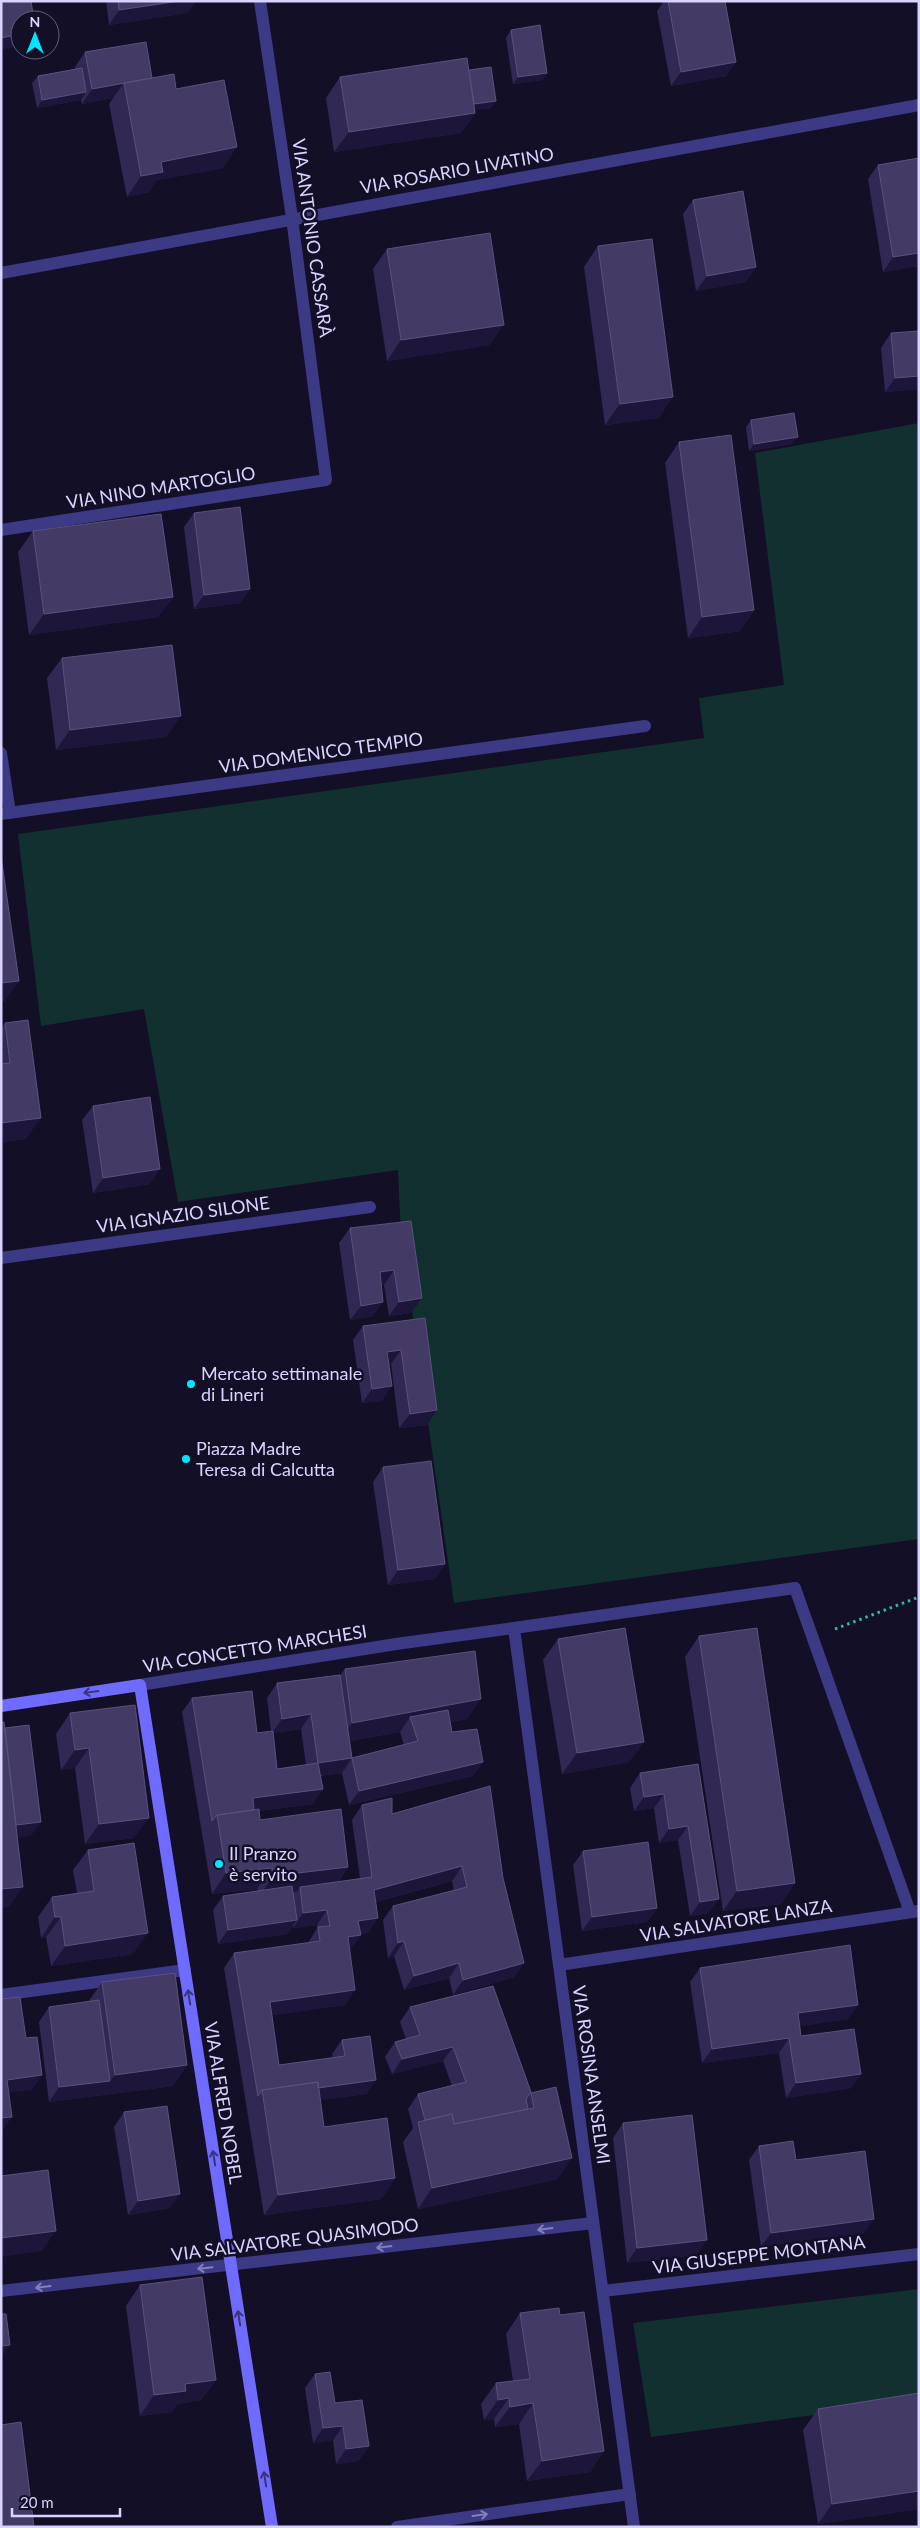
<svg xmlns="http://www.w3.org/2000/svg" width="920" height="2528" font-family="Lato,sans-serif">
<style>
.green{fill:#12302f}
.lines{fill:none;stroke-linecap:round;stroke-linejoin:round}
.path{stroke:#2fb8b0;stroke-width:3;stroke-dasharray:2.5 4;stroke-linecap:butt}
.service{stroke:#3d3a85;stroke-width:12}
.minor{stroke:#3d3a85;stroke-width:12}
.secondary{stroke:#6f6bff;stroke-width:12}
.wall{fill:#312854;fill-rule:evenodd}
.shaded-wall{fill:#1d163a}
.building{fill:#433a66;stroke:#5a527e}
.oneway{stroke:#38347d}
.oneway2{stroke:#837fbc}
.poi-dot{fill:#00e5ff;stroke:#130f26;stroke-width:2}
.labels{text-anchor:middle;stroke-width:5;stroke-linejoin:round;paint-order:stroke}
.street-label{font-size:18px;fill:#d9d4ff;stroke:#130f26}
.poi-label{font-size:18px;fill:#d9d4ff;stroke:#130f26;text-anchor:start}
</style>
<rect width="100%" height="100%" fill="#130f26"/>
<path class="green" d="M919 423V1539L454 1603 401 1235 398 1170 178 1202 144 1009 41 1026 18 834 704 738 699 698 784 685 755 453Z
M919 2289V2401L651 2437 633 2323Z"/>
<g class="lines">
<path class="path" d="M835 1629 919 1597"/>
<path class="service" d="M514 1628 795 1588 910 1912"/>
<path class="minor" d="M1 273 919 105
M1 530 326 480 292 218 260 1
M1 753 10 813
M1 814 645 726
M1 1258 370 1207
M140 1685 396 1644 514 1628 634 2527
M559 1965 919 1911
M1 1995 185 1970
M1 2291 593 2223
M603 2291 919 2254
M397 2527 630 2494"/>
<path class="secondary" d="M1 1706 140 1685 272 2527"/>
</g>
<path class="wall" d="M106 1H196L187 13 109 25Z
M664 1H725L736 62 726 76 671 86 657 11Z
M511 30 547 73 542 80 513 84 506 38Z
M85 52 152 78 176 89 223 168 157 180 149 192 127 197 109 104 113 98 82 104 81 100 37 108 32 83 38 76 75 69V67Z
M469 70 496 101 491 108 475 110V113L461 133 334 152 326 98 340 77Z
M919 158V266L883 272 868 179 878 165Z
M693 200 746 282 696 291 683 214Z
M598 246 659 418 605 425 584 267Z
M387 249 490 345 387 361 373 269Z
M919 331V389L885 392 881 348 891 333Z
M751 420 792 444 749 451 746 427Z
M679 442 754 610 740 631 688 638 665 463Z
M194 513 250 589 240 603 194 609 184 527Z
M33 531 173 597 158 617 29 635 18 552Z
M62 658 166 737 56 750 47 678Z
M5 1023 26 1139 1 1142V1028Z
M93 1106 150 1184 93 1193 82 1120Z
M411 1221V1313L389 1316 384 1285H381L373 1316 350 1320 339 1243 350 1228Z
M425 1318 427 1425 399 1428 391 1364 389 1365 382 1401 362 1403 353 1340 363 1326Z
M383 1467 445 1564 435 1579 388 1585 373 1482Z
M699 1636 795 1883 781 1904 723 1911 685 1657Z
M558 1639 629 1762 562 1774 543 1660Z
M345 1669 467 1719 450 1722 452 1732 483 1762 473 1776 349 1805 342 1773 320 1776 323 1789 313 1804 259 1811 260 1820 348 1867 338 1882 360 1878 352 1820 362 1805 392 1814 503 1878 524 1963 514 1977 453 1995 449 1978 404 1990 394 1956 388 1958 383 1920 393 1906 454 1891 452 1881 376 1902 368 1933 360 1934 350 1950 345 2005 272 2015 279 2065 333 2058 332 2054 342 2040 376 2080 366 2094 320 2100 324 2127 395 2178 381 2199 264 2215 224 1968 234 1953 308 1943 317 1928V1925L293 1928V1926L287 1934 218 1944 213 1910 223 1896 258 1891 257 1889 212 1894 182 1712 192 1698 257 1733 271 1731 267 1698 277 1683 340 1675ZM301 1729 306 1765 277 1769 273 1733ZM400 1732 404 1745 352 1758 350 1741Z
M135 1705 134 1838 85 1844 75 1768 61 1770 56 1734 70 1713Z
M698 1764 709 1913 690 1916 678 1840 659 1843 654 1808 634 1811 630 1788 640 1773Z
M88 1850 133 1954 51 1966 46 1937 41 1938 38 1917 52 1897 77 1893 73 1870Z
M583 1851 657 1908 647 1922 582 1931 573 1865Z
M700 1968 848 2019 800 2026 801 2036 861 2074 851 2088 786 2098 779 2053 702 2063 690 1982Z
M102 1982 187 2065 173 2086 49 2102 39 2022 49 2007 88 2002Z
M410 2007 531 2092 558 2179 418 2209 403 2142 413 2128 408 2109 418 2094 452 2086 443 2061 392 2074 385 2057 395 2042 406 2039 400 2022Z
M124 2112 170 2208 128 2215 114 2127Z
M623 2123 697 2255 627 2263 613 2138Z
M759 2146 796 2160 864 2233 761 2247 749 2160Z
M140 2285 216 2380 201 2400 177 2404 172 2412 140 2416 126 2306Z
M520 2313 560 2315 604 2451 590 2472 527 2481 519 2424 495 2427 494 2419 484 2420 481 2404 496 2383 513 2381 506 2334Z
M315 2374 335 2403 369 2446 358 2461 336 2464 333 2440 313 2443 305 2388Z
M919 2393V2509L818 2524 803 2430 818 2409Z"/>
<path class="shaded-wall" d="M180 1H196L187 13 109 25 119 10Z
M20 34V46L1 50V38Z
M736 62 726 76 671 86 681 72Z
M547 73 542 80 513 84 518 77Z
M123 84 113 98 82 104 92 89Z
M86 92 81 100 37 108 42 100Z
M496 101 491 108 458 113 463 105Z
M475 113 461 133 334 152 349 132Z
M237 147 223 168 157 180 149 192 127 197 141 176 161 162Z
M919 253V266L883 272 893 257Z
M756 267 746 282 696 291 707 276Z
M504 325 490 345 387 361 401 340Z
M919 376V389L885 392 895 378Z
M673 397 659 418 605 425 620 404Z
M798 437 792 444 749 451 754 444Z
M250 589 240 603 194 609 204 595Z
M173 597 158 617 29 635 44 614Z
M754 610 740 631 688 638 702 617Z
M181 716 166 737 56 750 70 730Z
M19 981 5 1001 1 1002V983Z
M41 1118 26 1139 1 1142V1123Z
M160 1169 150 1184 93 1193 103 1178Z
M394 1270 384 1285 369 1287 380 1272Z
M422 1298 411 1313 389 1316 399 1302Z
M383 1302 373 1316 350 1320 361 1306Z
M401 1350 391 1364 377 1366 387 1352Z
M392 1386 382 1401 362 1403 372 1389Z
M437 1410 427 1425 399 1428 410 1414Z
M445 1564 435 1579 388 1585 398 1570Z
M481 1699 467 1719 414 1729 410 1717 400 1732 338 1743 352 1723Z
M311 1714 301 1729 272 1733 282 1719Z
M644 1742 629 1762 562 1774 577 1753Z
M89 1748 75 1768 61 1770 75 1750Z
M352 1758 342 1773 307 1777 318 1763Z
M483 1762 473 1776 349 1805 359 1791Z
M323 1789 313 1804 243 1813 253 1798Z
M664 1794 654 1808 634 1811 644 1797Z
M149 1818 134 1838 85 1844 99 1824Z
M41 1822 31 1836 1 1840 11 1825Z
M688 1826 678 1840 659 1843 669 1829Z
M462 1866 452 1881 364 1905 374 1890Z
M348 1867 334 1887H300L297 1892 259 1897 273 1876Z
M272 1868 257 1889 212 1894 226 1873Z
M795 1883 781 1904 723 1911 737 1891Z
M23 1887 9 1907 1 1908V1889Z
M719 1899 709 1913 690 1916 700 1902Z
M657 1908 647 1922 582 1931 592 1917Z
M327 1910 317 1925 293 1928 303 1913Z
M55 1917H61L46 1937 41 1938Z
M378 1918 368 1933 348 1936 358 1921Z
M297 1920 287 1934 218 1944 228 1930Z
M148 1933 133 1954 51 1966 65 1946Z
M361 1935 350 1950 338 1952 348 1937Z
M404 1941 394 1956 388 1958 398 1943Z
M459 1963 449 1978 404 1990 414 1976Z
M524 1963 514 1977 453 1995 463 1980Z
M355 1990 345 2005 260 2017 270 2002Z
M858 2005 848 2019 788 2028 798 2013Z
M789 2038 779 2053 702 2063 712 2049Z
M453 2047 443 2061 392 2074 402 2059Z
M187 2065 173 2086 49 2102 59 2087 110 2081 115 2075Z
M861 2074 851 2088 786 2098 796 2083Z
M42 2075 32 2090 1 2094 7 2080Z
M376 2080 366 2094 265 2108 263 2096Z
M12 2117 2 2131H1V2118Z
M572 2158 558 2179 418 2209 432 2188Z
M395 2178 381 2199 264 2215 278 2195Z
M180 2194 170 2208 128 2215 138 2201Z
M874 2219 864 2233 761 2247 771 2233Z
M56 2231 42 2251 1 2257V2238Z
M707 2240 697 2255 627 2263 637 2248Z
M10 2345 1 2357V2346Z
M216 2380 201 2400 177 2404 172 2412 140 2416 154 2395 185 2384Z
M509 2398 494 2419 484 2420 498 2400Z
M533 2403 519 2424 495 2427 510 2407Z
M343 2426 333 2440 313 2443 323 2428Z
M369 2446 358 2461 336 2464 346 2449Z
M604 2451 590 2472 527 2481 542 2461Z
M919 2491V2509L818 2524 832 2504Z"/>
<path class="building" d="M1 1H31L34 20H20V34L1 38Z
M118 1H180L119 10Z
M668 1H725L736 62 681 72Z
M540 25 547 73 518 77 511 30Z
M146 42 152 78 92 89 85 52Z
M467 58 475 113 349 132 340 77Z
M491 67 496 101 474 104 469 70Z
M82 68 86 92 42 100 38 76Z
M174 74 176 89 224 80 237 147 161 162 163 172 141 176 124 83Z
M919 158V253L893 257 878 165Z
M743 191 756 267 707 276 693 200Z
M490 233 504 325 401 340 387 249Z
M652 239 673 397 620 404 598 246Z
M919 331V376L895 378 891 333Z
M794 413 798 437 754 444 751 420Z
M731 435 754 610 702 617 679 442Z
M240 507 250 589 204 595 194 513Z
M161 514 173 597 44 614 33 531Z
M172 645 181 716 70 730 62 658Z
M1 856 19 981 1 983Z
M28 1020 41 1118 1 1123V1064L10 1063 5 1023Z
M150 1097 160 1169 103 1178 93 1106Z
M411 1221 422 1298 399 1302 394 1270 380 1272 383 1302 361 1306 350 1228Z
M425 1318 437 1410 410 1414 401 1350 387 1352 392 1386 372 1389 363 1326Z
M431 1461 445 1564 398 1570 383 1467Z
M625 1628 644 1742 577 1753 558 1639Z
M757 1628 795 1883 737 1891 699 1636Z
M475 1651 481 1699 352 1723 345 1669Z
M340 1675 352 1758 318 1763 323 1789 253 1798 254 1810 217 1815 212 1821 192 1698 252 1691 257 1733 273 1731 277 1769 318 1763 311 1714 282 1719 277 1683Z
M135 1705 149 1818 99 1824 89 1748 75 1750 70 1713Z
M448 1710 452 1732 477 1729 483 1762 359 1791 352 1758 418 1741 410 1717Z
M1 1722H4L23 1887 1 1889Z
M29 1725 41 1822 16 1825 5 1728Z
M698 1764 719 1899 700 1902 688 1826 669 1829 664 1794 644 1797 640 1773Z
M490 1786 503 1878 524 1963 463 1980 459 1963 414 1976 404 1941 398 1943 393 1906 467 1887 462 1866 374 1890 378 1918 358 1921 361 1935 348 1937 355 1990 270 2002 279 2065 345 2056 342 2040 370 2036 376 2080 318 2088V2082L262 2090 258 2096 234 1953 320 1941 318 1927 330 1926 327 1910 303 1913 300 1887 372 1877 362 1805 392 1798V1814Z
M259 1809 260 1820 341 1809 348 1867 273 1876 272 1868 226 1873 217 1815Z
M648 1842 657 1908 592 1917 583 1851Z
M134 1843 148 1933 65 1946 61 1917H55L52 1897 94 1891 88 1850Z
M292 1886 297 1920 228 1930 223 1896Z
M850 1945 858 2005 798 2013 801 2036 854 2029 861 2074 796 2083 789 2038 712 2049 700 1968Z
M175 1973 187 2065 115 2075 102 1982Z
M493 1986 531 2092 526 2099 528 2109 454 2124 452 2114 425 2120 418 2094 466 2082 453 2047 402 2059 395 2042 420 2035 410 2007Z
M20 1997 26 2038 37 2037 42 2075 7 2080 12 2117 1 2118V1999Z
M99 2000 110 2081 59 2087 49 2007Z
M318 2082 324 2127 387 2118 395 2178 278 2195 262 2090Z
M556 2087 572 2158 432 2188 418 2122 452 2114 454 2124 534 2108 531 2093Z
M167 2106 180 2194 138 2201 124 2112Z
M692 2115 707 2240 637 2248 623 2123Z
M793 2141 796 2160 865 2151 874 2219 771 2233 759 2146Z
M48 2170 56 2231 1 2238V2176Z
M202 2277 216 2380 185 2384 186 2391 154 2395 140 2285Z
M559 2308 560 2315 584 2312 604 2451 542 2461 533 2403 510 2407 509 2398 498 2400 496 2383 530 2379 520 2313Z
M1 2314H6L10 2345 1 2346Z
M330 2372 335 2403 362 2400 369 2446 346 2449 343 2426 323 2428 315 2374Z
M919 2393V2491L832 2504 818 2409Z
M21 2422 34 2527H1V2425Z"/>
<defs><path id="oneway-shaft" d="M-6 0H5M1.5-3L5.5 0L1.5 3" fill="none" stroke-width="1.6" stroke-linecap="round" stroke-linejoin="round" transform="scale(1.25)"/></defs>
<g class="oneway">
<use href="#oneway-shaft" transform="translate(91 1692) rotate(172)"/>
<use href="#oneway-shaft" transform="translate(189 1997) rotate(-99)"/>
<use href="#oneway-shaft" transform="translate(214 2158) rotate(-99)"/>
<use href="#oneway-shaft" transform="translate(239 2318) rotate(-99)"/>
<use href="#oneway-shaft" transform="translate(265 2479) rotate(-99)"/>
</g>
<g class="oneway2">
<use href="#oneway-shaft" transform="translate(545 2229) rotate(173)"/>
<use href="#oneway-shaft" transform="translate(384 2247) rotate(173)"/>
<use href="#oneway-shaft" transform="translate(205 2268) rotate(174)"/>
<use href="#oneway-shaft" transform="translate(43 2287) rotate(173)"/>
<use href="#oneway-shaft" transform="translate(480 2515) rotate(-8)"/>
</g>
<g class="poi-dot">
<circle cx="191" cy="1384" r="5"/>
<circle cx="186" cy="1459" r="5"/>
<circle cx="219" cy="1864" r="5"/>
</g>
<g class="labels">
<g class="street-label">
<text transform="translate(457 171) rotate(-10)" y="6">VIA ROSARIO LIVATINO</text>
<text transform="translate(312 238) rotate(82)" y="6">VIA ANTONIO CASSARÀ</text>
<text transform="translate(161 488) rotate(-9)" y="6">VIA NINO MARTOGLIO</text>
<text transform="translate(321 753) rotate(-8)" y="6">VIA DOMENICO TEMPIO</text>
<text transform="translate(183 1215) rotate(-8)" y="6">VIA IGNAZIO SILONE</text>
<text transform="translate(255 1649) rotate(-9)" y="6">VIA CONCETTO MARCHESI</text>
<text transform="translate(736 1921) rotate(-9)" y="6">VIA SALVATORE LANZA</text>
<text transform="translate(591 2075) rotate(82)" y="6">VIA ROSINA ANSELMI</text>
<text transform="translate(223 2103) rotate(81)" y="6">VIA ALFRED NOBEL</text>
<text transform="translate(295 2240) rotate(-7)" y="6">VIA SALVATORE QUASIMODO</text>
<text transform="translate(759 2255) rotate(-7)" y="6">VIA GIUSEPPE MONTANA</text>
</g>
<g class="poi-label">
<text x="201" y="1380">Mercato settimanale<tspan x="201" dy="21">di Lineri</tspan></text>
<text x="196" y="1455">Piazza Madre<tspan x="196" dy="21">Teresa di Calcutta</tspan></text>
<text x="229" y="1860">Il Pranzo<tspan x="229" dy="21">è servito</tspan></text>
</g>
</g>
<rect width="920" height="2528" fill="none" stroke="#d9d4ff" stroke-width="5"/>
<g transform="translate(35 35)"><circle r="24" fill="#130f26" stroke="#625e7d"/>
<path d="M0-4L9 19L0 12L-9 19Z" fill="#00e5ff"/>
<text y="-8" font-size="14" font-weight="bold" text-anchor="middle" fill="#d9d4ff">N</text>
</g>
<path d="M12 2508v8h108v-8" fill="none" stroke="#d9d4ff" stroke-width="2.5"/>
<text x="20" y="2508" font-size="15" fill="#d9d4ff" stroke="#130f26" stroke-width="4" paint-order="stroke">20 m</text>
</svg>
